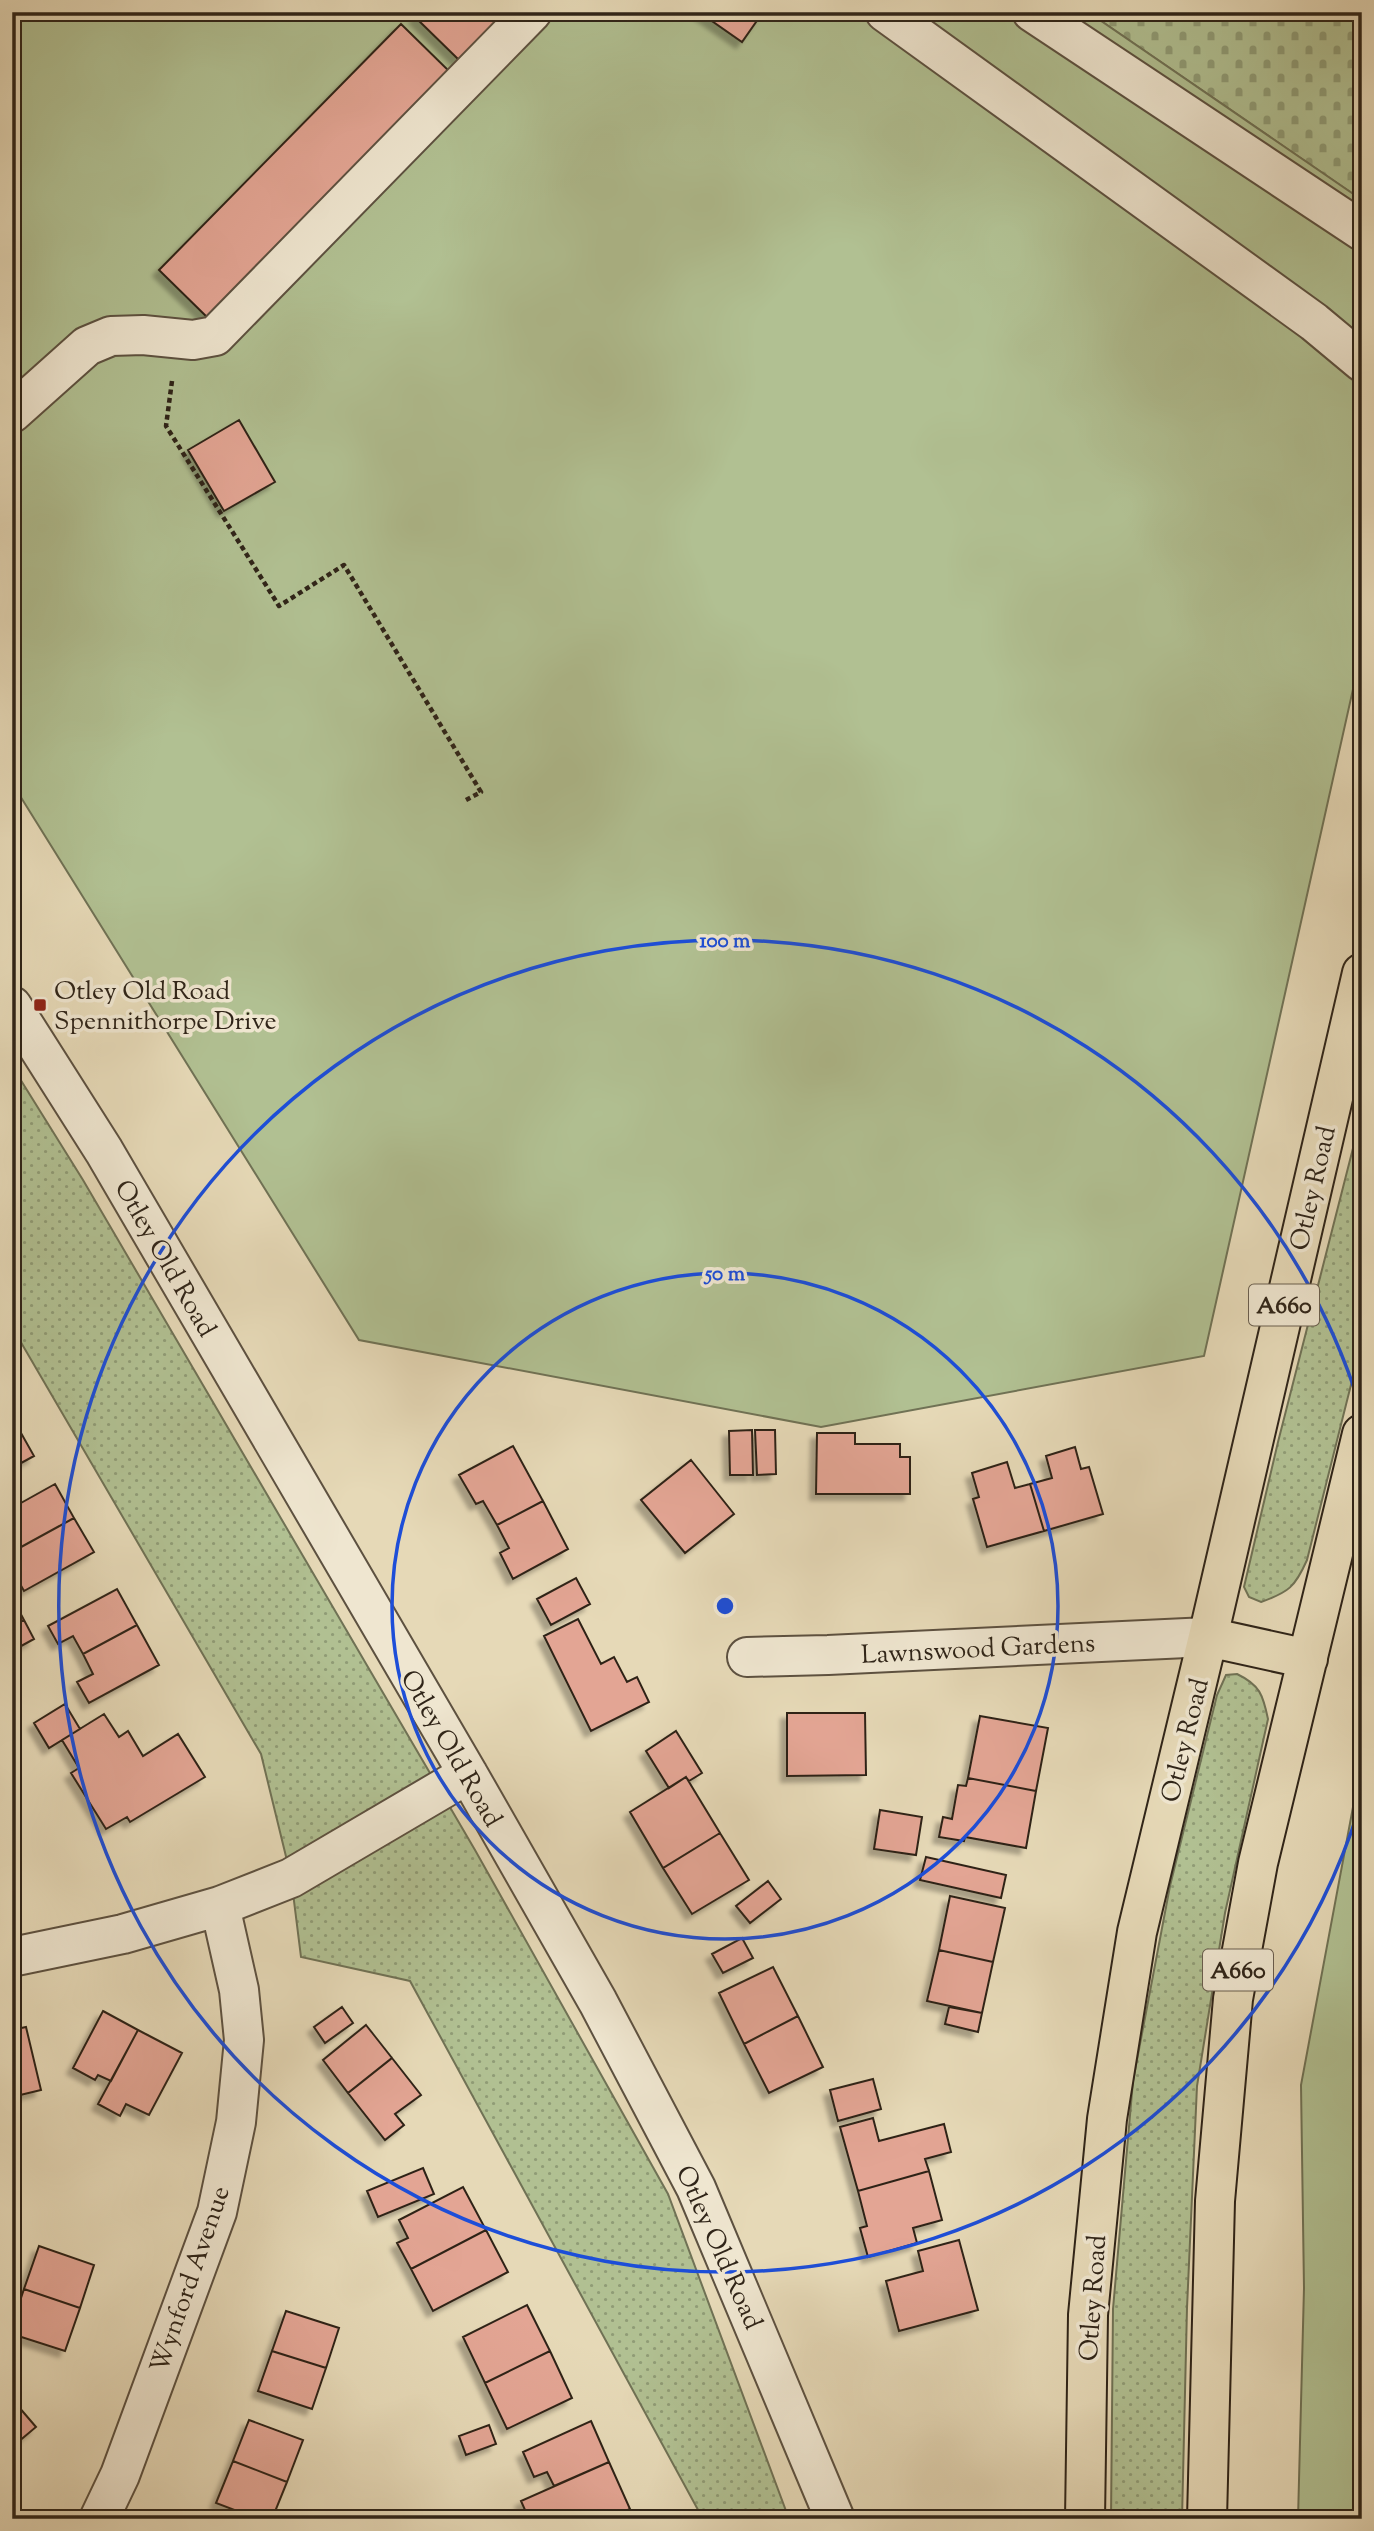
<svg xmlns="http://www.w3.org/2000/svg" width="1374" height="2531" font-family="'Sorts Mill Goudy',serif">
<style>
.grass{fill:url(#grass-dots);stroke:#707255;stroke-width:2}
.cemetery{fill:url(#cemetery-stones);stroke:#707255;stroke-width:2}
.park{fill:#b1c092;stroke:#707255;stroke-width:2}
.building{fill:#e3a594;stroke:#2f2418;stroke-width:2;filter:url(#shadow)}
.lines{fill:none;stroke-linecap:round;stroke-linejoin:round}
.minor-casing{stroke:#5d5140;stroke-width:42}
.highway-casing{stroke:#2f2418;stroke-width:42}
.path{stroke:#2f2418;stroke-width:4.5;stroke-dasharray:5 3.5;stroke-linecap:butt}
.minor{stroke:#efe6d0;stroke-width:38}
.highway{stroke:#e6d9b7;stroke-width:38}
.ring{fill:none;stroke:#1d4ed8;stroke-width:3.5}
.poi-dot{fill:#8f2418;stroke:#efe6d0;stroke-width:2.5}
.labels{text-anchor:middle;stroke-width:7;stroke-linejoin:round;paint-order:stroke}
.shield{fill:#efe6d0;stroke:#695e4f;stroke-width:2}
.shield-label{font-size:24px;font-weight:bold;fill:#2f2418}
.poi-label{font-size:26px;fill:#2f2418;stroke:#efe6d0;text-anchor:start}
.street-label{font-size:26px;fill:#2f2418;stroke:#efe6d0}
.centre{fill:#1d4ed8;stroke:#efe6d0;stroke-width:3.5}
.ring-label{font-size:21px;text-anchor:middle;font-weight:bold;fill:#1d4ed8;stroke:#efe6d0;stroke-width:7;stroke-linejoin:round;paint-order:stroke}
</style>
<defs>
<pattern id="grass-dots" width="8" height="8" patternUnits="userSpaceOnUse" patternTransform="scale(1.75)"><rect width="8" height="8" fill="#b1c092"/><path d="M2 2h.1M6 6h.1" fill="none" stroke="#909c76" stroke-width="1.8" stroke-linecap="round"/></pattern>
<pattern id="cemetery-stones" width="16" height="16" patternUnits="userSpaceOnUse" patternTransform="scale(1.75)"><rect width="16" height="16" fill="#b1c092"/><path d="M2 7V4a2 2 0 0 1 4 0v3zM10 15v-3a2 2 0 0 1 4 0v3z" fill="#909c76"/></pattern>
<filter id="shadow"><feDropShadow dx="-6" dy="6" stdDeviation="2" flood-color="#0004"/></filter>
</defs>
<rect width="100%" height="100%" fill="#e6d9b7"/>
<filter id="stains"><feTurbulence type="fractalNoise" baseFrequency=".00286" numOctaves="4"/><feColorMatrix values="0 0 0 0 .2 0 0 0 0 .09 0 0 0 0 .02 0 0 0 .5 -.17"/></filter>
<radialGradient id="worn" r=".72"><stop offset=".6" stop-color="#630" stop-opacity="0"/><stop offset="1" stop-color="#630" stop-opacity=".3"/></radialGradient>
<path class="grass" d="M12 1066 83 1180 475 1850 668 2194 789 2519H703L410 1981 301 1957 291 1877 261 1754 12 1327Z
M1362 1113V1341L1307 1560C1295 1587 1289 1592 1261 1602L1249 1597 1244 1587 1278 1442Z
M1237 1674C1260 1685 1263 1695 1268 1719L1225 1913 1197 2086 1187 2308 1182 2519H1111L1113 2309 1133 2081 1170 1886 1217 1695 1226 1675Z"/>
<path class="cemetery" d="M1088 12H1362V200Z"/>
<path class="park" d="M12 12H1088L1362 200V649L1204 1356 821 1427 359 1340 12 783Z
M1362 1759V2519H1298L1304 2288 1301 2085Z"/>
<path class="building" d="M421 12H507L459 60 415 17Z
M699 12H763L742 42Z
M401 24 453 75 211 321 159 270Z
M239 420 275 482 224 511 188 450Z
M12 1417 34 1456 12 1468Z
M752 1430 753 1475H730L729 1431Z
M755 1430H775L776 1474 757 1475Z
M817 1433H855V1444H900V1457H910V1494H816Z
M513 1446 543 1501 497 1525 483 1501 476 1504 459 1475Z
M1075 1447 1081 1469 1089 1467 1103 1514 1044 1531 1030 1484 1052 1478 1046 1456Z
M691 1460 734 1514 685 1553 641 1500Z
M1007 1462 1015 1488 1030 1484 1044 1531 987 1547 973 1499 979 1497 972 1473Z
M55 1484 74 1518 12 1552V1508Z
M543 1501 568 1549 513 1579 500 1553 509 1548 497 1525Z
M74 1518 94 1552 24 1591 19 1582 12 1585V1552Z
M576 1578 590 1604 551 1625 537 1599Z
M117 1589 137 1625 83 1654 73 1636 58 1644 48 1626Z
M15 1603 24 1620 12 1626V1605Z
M578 1619 601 1664 614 1657 627 1682 637 1677 649 1702 591 1731 544 1636Z
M24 1620 34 1639 12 1651V1626Z
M137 1625 159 1665 89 1703 77 1682 93 1674 83 1654Z
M65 1704 80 1729 49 1748 34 1723Z
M787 1713H865L866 1775 787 1776Z
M104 1714 119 1737 128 1731 143 1756 178 1734 205 1777 130 1822 127 1817 106 1829 71 1773 79 1768 62 1740Z
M980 1716 1048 1728 1036 1791 968 1778Z
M676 1731 702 1773 689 1781 686 1777 669 1788 646 1751Z
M686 1777 720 1833 663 1868 630 1812Z
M968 1778 1036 1791 1026 1848 965 1837 964 1841 939 1837 943 1817 952 1819 958 1785 966 1786Z
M880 1810 922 1817 916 1855 874 1849Z
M720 1833 749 1880 692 1914 663 1868Z
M926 1857 1006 1875 1001 1898 920 1880Z
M768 1881 781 1899 750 1923 736 1906Z
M950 1896 1005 1908 993 1962 939 1950Z
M742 1938 753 1958 723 1973 712 1954Z
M939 1950 993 1962 982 2013 927 2001Z
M773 1967 798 2016 744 2044 719 1993Z
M342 2007 353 2023 325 2043 314 2027Z
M949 2007 982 2013 978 2032 945 2024Z
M103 2011 138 2030 111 2081 98 2075 95 2080 73 2068Z
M798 2016 823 2067 769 2093 744 2044Z
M366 2025 392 2058 348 2093 323 2060Z
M26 2027 41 2090 16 2096 15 2090H12V2030Z
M138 2030 182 2053 149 2115 126 2104 120 2116 98 2104Z
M392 2058 421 2095 395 2114 404 2125 385 2140 348 2093Z
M873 2079 881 2109 838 2121 830 2090Z
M873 2118 879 2141 944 2124 951 2152 925 2159 929 2171 858 2191 840 2127Z
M423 2168 434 2194 378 2217 367 2191Z
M929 2171 942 2220 913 2228 917 2243 868 2257 860 2228 867 2226 858 2191Z
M463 2187 486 2230 411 2269 397 2243 408 2238 399 2220Z
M486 2230 508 2272 433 2311 411 2269Z
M959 2240 978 2310 899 2331 886 2281 923 2271 918 2251Z
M39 2246 94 2265 80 2308 24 2289Z
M24 2289 80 2308 65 2351 12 2334V2325Z
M527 2305 550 2351 485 2383 463 2337Z
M286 2311 339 2328 326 2368 272 2351Z
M272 2351 326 2368 312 2409 258 2391Z
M550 2351 572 2398 507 2429 485 2383Z
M12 2399 36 2427 12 2447Z
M249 2420 303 2440 287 2482 233 2461Z
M591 2421 609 2462 554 2486 547 2472 534 2477 523 2452Z
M489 2425 496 2444 466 2455 459 2436Z
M233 2461 287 2482 272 2519H258L216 2503Z
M609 2462 630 2509 607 2519H560L558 2515 550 2519H529L521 2501Z"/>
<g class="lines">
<defs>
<path id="minor" d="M885 12 1314 322 1362 362
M1032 12 1362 231
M12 413 87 346 111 336 143 335 193 340 215 336 532 12
M12 1006 104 1151 468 1774 598 2002 696 2188 835 2519
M747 1657 828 1655 1208 1637
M12 1957 123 1934 220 1906 291 1878 468 1774
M99 2519 120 2475 217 2212 236 2122 244 2040 239 1990 220 1906"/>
<path id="highway" d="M1208 1637 1308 1659
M1085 2519 1088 2315 1107 2119 1137 1932 1208 1637 1362 973
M1207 2519 1215 2201 1233 1999 1258 1863 1362 1434"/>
</defs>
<use href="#minor" class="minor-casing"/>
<use href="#highway" class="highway-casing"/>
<path class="path" d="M172 381 166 426 279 606 344 565 481 792 466 800"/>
<use href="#minor" class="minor"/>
<use href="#highway" class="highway"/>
</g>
<g class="ring">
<circle cx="725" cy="1606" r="333"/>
<path d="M1360 1806A666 666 0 1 1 1360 1406"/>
</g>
<rect class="poi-dot" x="33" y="998" width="14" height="14" rx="3.5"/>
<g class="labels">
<g class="shield">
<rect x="1249" y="1284.5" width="70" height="41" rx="5"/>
<rect x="1203" y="1949.5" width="70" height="41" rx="5"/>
</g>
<g class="shield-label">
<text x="1284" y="1313">A660</text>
<text x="1238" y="1978">A660</text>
</g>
<g class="poi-label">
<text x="54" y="999">Otley Old Road<tspan x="54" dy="30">Spennithorpe Drive</tspan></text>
</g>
<g class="street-label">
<text transform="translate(1312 1188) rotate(-77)" y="9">Otley Road</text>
<text transform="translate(166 1258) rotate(60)" y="9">Otley Old Road</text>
<text transform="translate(978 1648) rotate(-3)" y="9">Lawnswood Gardens</text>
<text transform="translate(1184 1740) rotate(-76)" y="9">Otley Road</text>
<text transform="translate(452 1748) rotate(60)" y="9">Otley Old Road</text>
<text transform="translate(720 2247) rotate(66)" y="9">Otley Old Road</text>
<text transform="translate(189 2279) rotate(-71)" y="9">Wynford Avenue</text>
<text transform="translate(1092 2298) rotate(-86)" y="9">Otley Road</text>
</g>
</g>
<circle cx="725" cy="1606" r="10" class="centre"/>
<g class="ring-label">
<text x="725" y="947">100 m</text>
<text x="725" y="1280">50 m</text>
</g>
<rect width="1374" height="2531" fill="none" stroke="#e6d9b7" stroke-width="42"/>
<rect x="14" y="14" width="1346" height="2503" fill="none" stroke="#2f2418" stroke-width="3.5"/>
<rect x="21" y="21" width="1332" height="2489" fill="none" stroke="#2f2418" stroke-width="2"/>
<rect width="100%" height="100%" filter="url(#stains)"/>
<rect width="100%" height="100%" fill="url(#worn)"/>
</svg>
